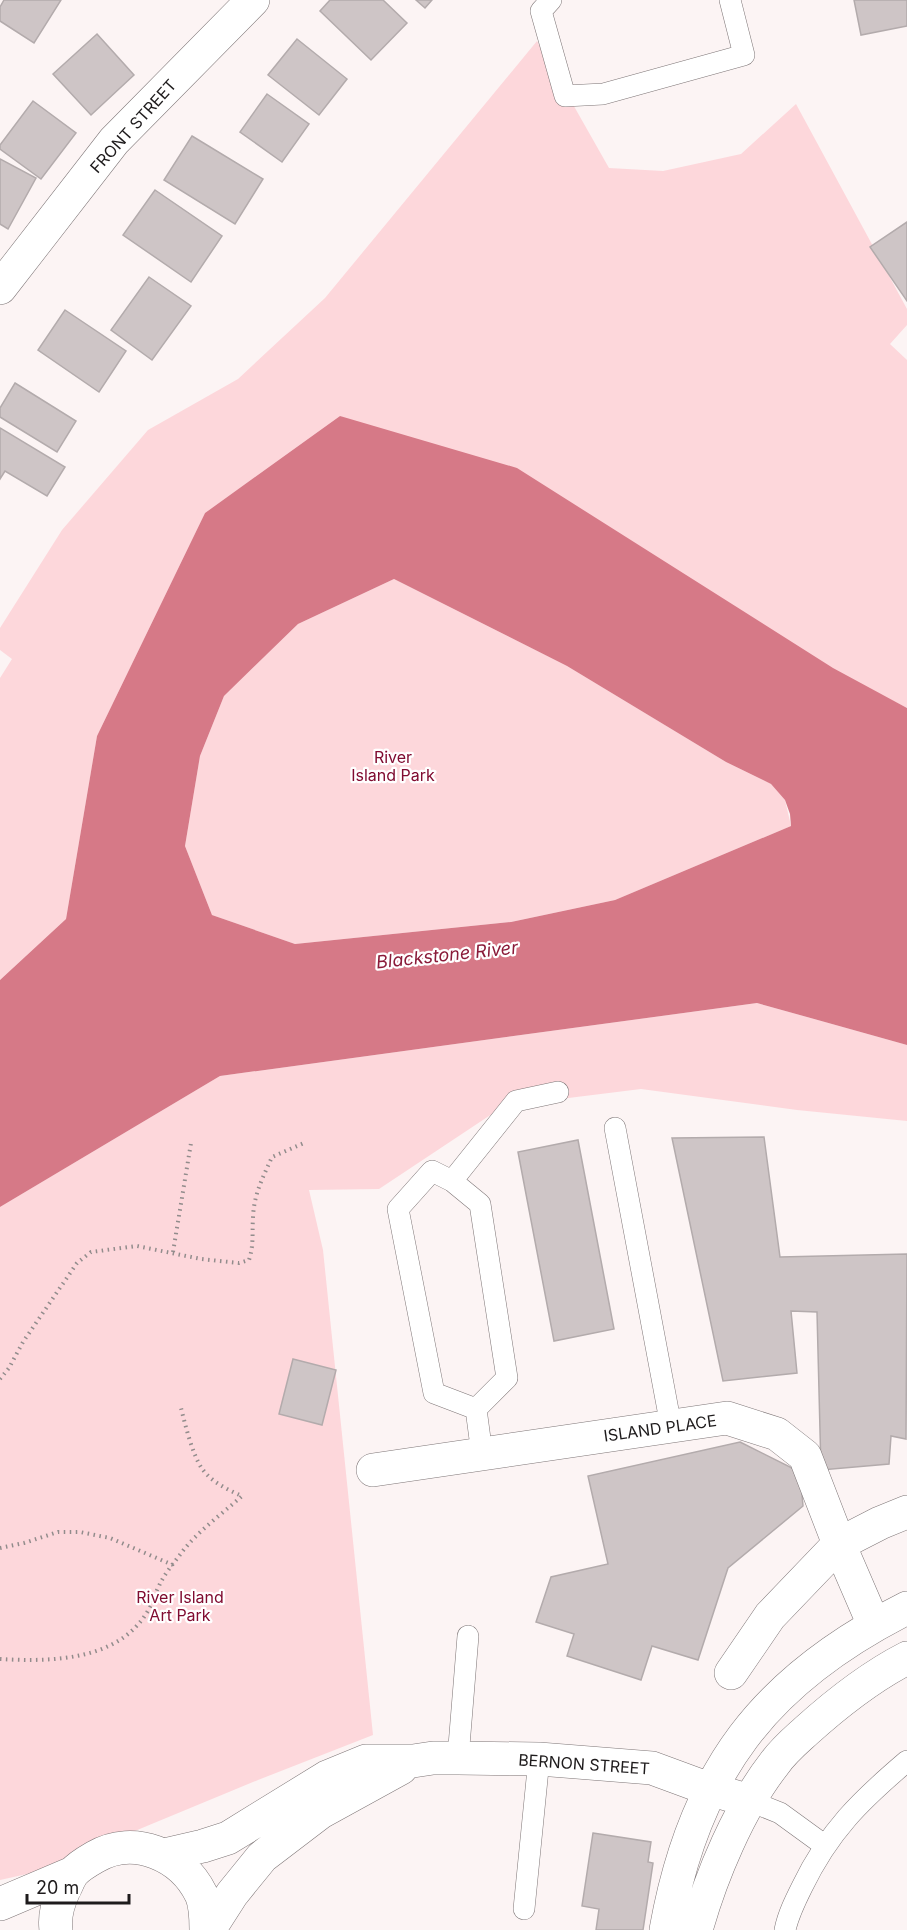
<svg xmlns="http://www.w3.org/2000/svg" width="907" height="1930" font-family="Inter,sans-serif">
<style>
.green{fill:#fdd7db}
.water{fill:#d67987;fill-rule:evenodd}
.building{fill:#cec5c6;stroke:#b3abac;stroke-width:1.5}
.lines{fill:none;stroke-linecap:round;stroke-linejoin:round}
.service-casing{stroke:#7e7677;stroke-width:22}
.minor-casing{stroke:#7e7677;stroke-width:34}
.tertiary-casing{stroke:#7e7677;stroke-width:34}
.secondary-casing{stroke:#7e7677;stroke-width:34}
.path{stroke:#928c8c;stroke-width:4;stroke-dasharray:1.5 4.5;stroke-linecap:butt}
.service{stroke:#fff;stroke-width:21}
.minor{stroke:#fff;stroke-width:33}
.tertiary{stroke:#fff;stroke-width:33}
.secondary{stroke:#fff;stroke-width:33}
.labels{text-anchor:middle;stroke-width:4.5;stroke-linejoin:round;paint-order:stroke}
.street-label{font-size:16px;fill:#1e1b1c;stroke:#fff}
.park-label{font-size:16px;fill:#800c31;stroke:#fff}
.water-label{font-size:18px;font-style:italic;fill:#8a1b39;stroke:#fff}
</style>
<rect width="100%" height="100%" fill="#fcf4f4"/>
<path class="green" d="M537 41 609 168 663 171 741 154 796 104 907 309V325L890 344 907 360V708L340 416 205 513 97 736 66 919 0 980V678L12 659 0 650V628L62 530 148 430 238 379 325 298Z
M394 579 567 666 726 762 771 784 785 800 791 826 615 900 511 922 295 944 212 915 185 846 200 756 224 696 298 624Z
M757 1003 907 1045V1121L797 1110 641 1089 504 1106 379 1189 309 1190 323 1250 373 1735 258 1780 36 1872 0 1880V1207L220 1076Z"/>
<path class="water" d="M340 416 517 468 833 668 907 708V1045L757 1003 220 1076 0 1207V980L66 919 97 736 205 513ZM394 579 567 666 726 762 771 784 785 800 790 814 791 826 615 900 511 922 295 944 212 915 185 846 200 756 224 696 298 624Z"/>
<path class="building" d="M4 0H61L34 43 0 21V7Z
M330 0H383L407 23 371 60 320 11Z
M416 0H432L425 8Z
M854 0H907V26L861 35Z
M97 34 134 75 91 115 53 74Z
M297 39 347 79 319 115 268 75Z
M267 94 309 124 282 162 240 132Z
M33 101 76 133 41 179 0 149V145Z
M192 136 263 179 235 224 164 180Z
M0 159 36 178 8 229 0 224Z
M155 190 222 236 191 282 123 235Z
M907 222V301L870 247Z
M149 277 191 306 152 360 111 330Z
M65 310 126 351 99 392 38 350Z
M15 383 76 421 57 452 0 417V408Z
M0 428 65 467 47 496 5 471 0 479Z
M764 1137 780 1257 907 1254 906 1439 891 1436 889 1464 821 1470 817 1312 791 1311 797 1373 723 1381 672 1138Z
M578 1140 614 1329 554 1341 518 1152Z
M293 1359 336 1370 322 1425 279 1414Z
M740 1442 800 1472 803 1506 728 1568 698 1660 652 1646 641 1680 567 1656 574 1634 536 1622 551 1577 608 1564 588 1476Z
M593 1833 651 1842 648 1862 653 1863 643 1930H596L599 1909 582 1906Z"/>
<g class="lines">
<defs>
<path id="service" d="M551 0 541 11 565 96 603 94 744 55 730 0
M615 1128 671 1426
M452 1181 516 1101 558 1092
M476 1409 507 1378 480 1204 452 1181 432 1171 398 1209 434 1393 476 1409 482 1454
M458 1758 468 1636
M750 1801 780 1813 824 1845
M524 1909 539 1759
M785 1930C788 1915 795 1901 802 1887 829 1831 860 1801 907 1761"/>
<path id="minor" d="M373 1470 727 1418 777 1434 805 1456 839 1544 880 1523 907 1512
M731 1673 770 1616 839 1544 874 1625"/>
<path id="tertiary" d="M0 288 114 141 253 0"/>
<path id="secondary" d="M164 1855 203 1846 228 1838 327 1777 366 1761H413L433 1758H458L539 1759 652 1768 709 1789 750 1801
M0 1904 73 1873
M56 1930C54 1915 58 1903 64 1890 67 1885 69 1878 73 1873 78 1867 88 1861 95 1857 134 1834 182 1855 201 1894 206 1905 206 1918 206 1930
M209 1930 232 1894 262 1857 321 1812 401 1768
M666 1930C694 1772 764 1680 907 1608
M696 1930C711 1876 739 1809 774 1764 783 1751 795 1741 806 1731 837 1703 870 1677 907 1658"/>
</defs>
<use href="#service" class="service-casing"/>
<use href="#minor" class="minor-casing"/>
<use href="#tertiary" class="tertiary-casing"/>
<use href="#secondary" class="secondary-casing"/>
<path class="path" d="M173 1252 191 1143
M0 1379 9 1368 23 1342 77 1263 91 1252 137 1246 201 1259 239 1263 249 1260C254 1245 252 1232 253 1217 254 1194 263 1177 272 1157L304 1143
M0 1548 24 1543 58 1532H80L110 1538 173 1565
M0 1659C53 1662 122 1661 150 1607 154 1601 155 1593 159 1586 164 1574 174 1563 182 1552 198 1531 222 1514 242 1496 228 1490 212 1482 203 1470 193 1457 185 1424 181 1408"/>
<use href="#service" class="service"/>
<use href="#minor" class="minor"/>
<use href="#tertiary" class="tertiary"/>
<use href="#secondary" class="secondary"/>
</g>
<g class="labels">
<g class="street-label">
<text transform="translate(133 126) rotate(-48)" y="6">FRONT STREET</text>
<text transform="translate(660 1428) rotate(-8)" y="6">ISLAND PLACE</text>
<text transform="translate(584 1764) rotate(4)" y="6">BERNON STREET</text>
</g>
<g class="park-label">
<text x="393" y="763">River<tspan x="393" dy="18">Island Park</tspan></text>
<text x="180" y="1603">River Island<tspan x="180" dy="18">Art Park</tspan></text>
</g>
<g class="water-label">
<text transform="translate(447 955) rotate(-6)" y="6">Blackstone River</text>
</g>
</g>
<path d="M27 1894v9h102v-9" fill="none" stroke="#1e1b1c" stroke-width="3"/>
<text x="36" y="1894" font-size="18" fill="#1e1b1c" stroke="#ffffff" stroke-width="4.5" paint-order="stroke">20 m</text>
</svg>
